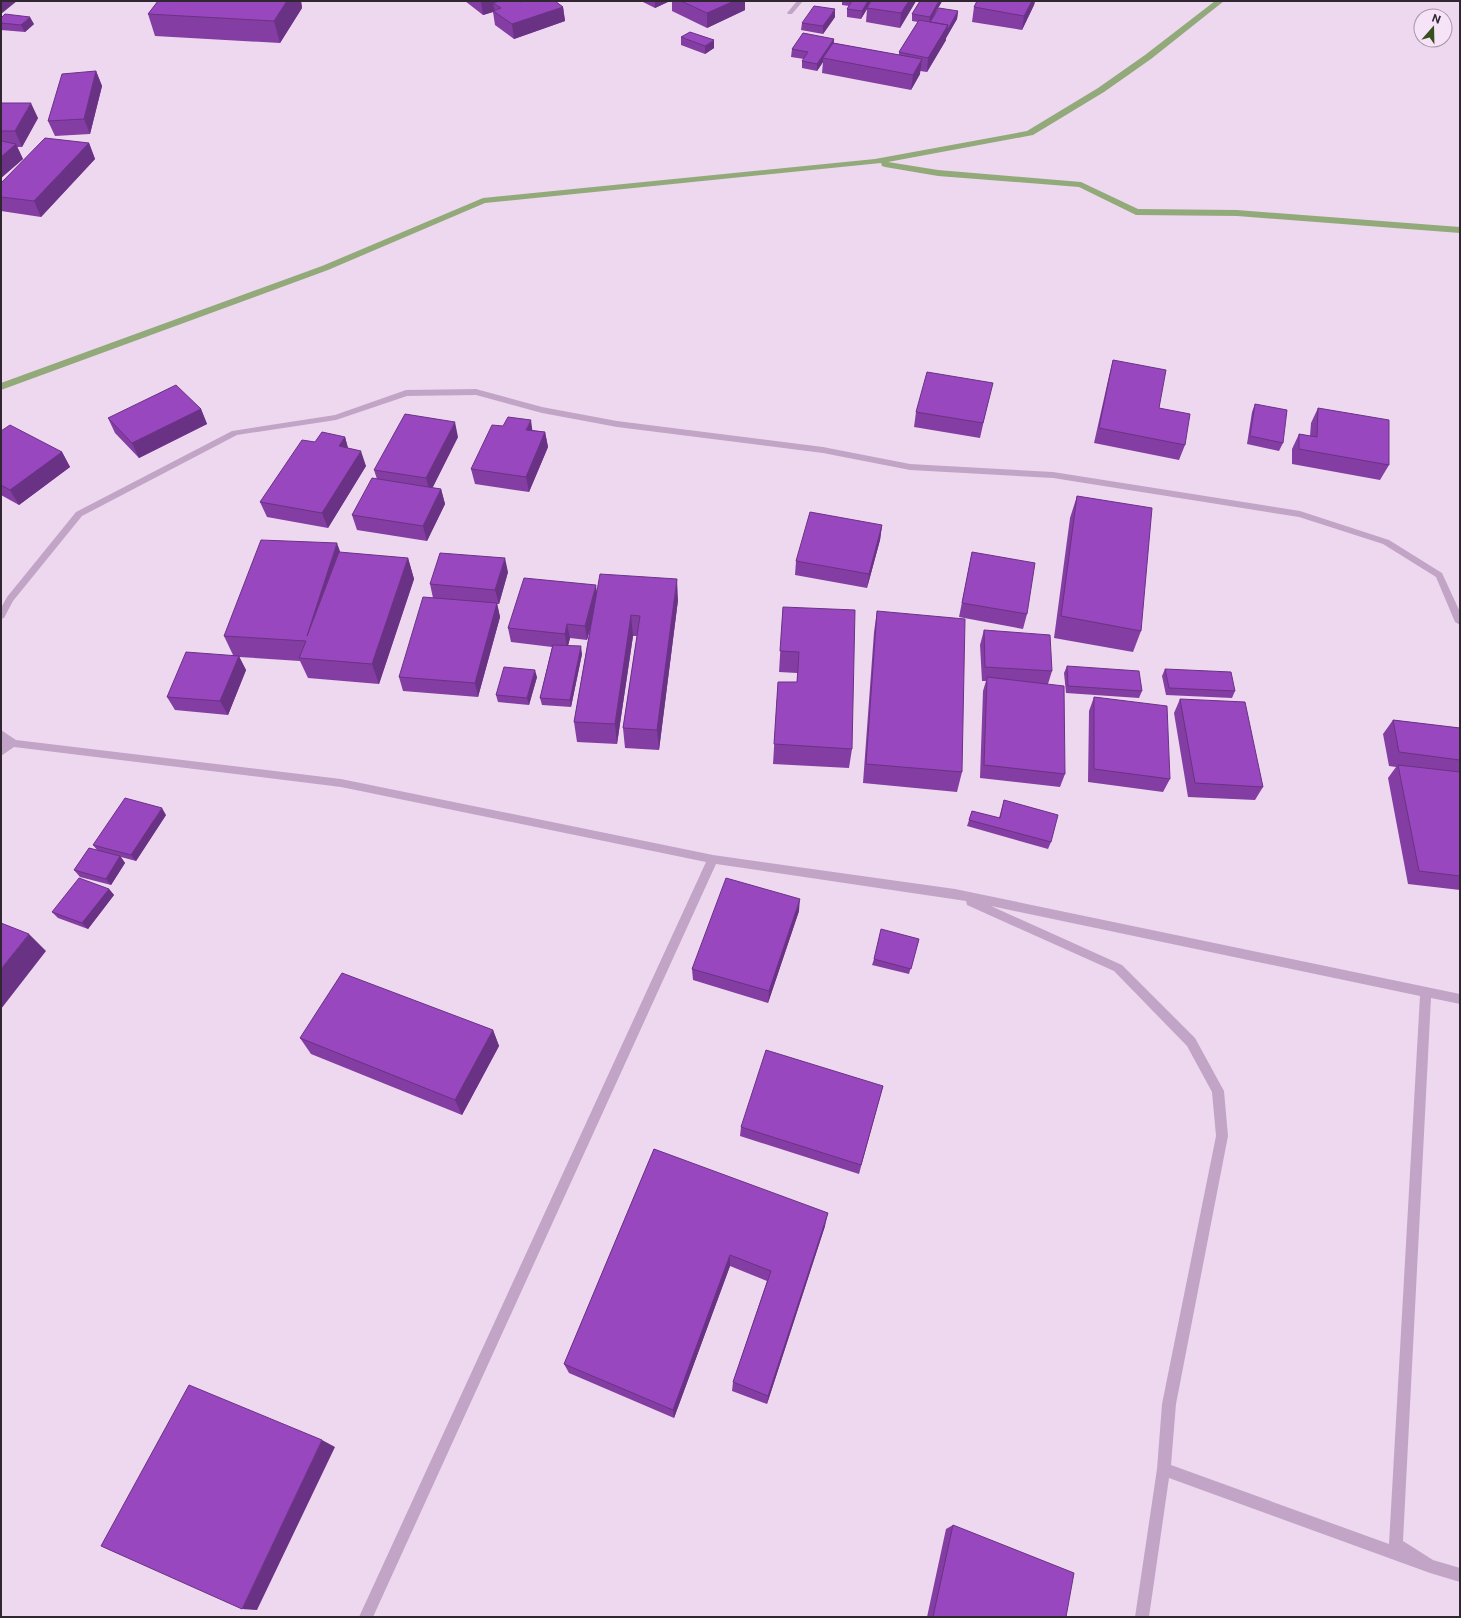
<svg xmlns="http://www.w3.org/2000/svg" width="1461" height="1618" font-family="'Public Sans',sans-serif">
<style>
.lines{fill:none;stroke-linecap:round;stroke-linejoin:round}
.stream{fill:#92aa79;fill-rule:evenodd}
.minor{fill:#c2a5c6;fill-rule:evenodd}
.wall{fill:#833da3}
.shaded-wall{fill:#6a3285}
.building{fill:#9847be;stroke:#6a3285}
</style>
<rect width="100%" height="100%" fill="#eed8ef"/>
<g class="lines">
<path class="stream" d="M1215 1H1224L1151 59 1104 92 1033 135 888 162 938 170 1081 182 1138 209 1237 210 1460 227V233L1237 216 1136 215 1079 187 938 176 885 167 882 166 881 163 485 203 328 270 1 390V383L322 266 483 198 875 159 1027 131 1098 88 1145 55Z"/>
<path class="minor" d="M797 1H803L792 14H788L787 13Z
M476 389 542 407 617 421 823 447 910 464 1053 472 1300 511 1389 540 1442 573 1460 612V625L1455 622 1436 577 1383 544 1299 517 1053 478 910 470 823 453 617 427 542 413 476 395 407 396 336 420 237 435 82 516 13 601 4 618 1 619V608L7 597 76 512 232 431 335 415 406 390Z
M1 730 16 740 341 779 713 855 955 889 1460 994V1004L1431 998 1403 1541 1433 1560 1460 1568V1582L1430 1573 1169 1478 1149 1617H1135L1157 1469 1162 1404 1216 1136 1212 1092 1187 1046 1114 971 967 905 966 901 716 864 373 1617H359L706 862 341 787 14 747 1 756ZM991 906 1420 996 1389 1544 1171 1465 1176 1404 1228 1136 1224 1091 1195 1038 1122 965Z"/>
</g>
<path class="wall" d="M158 1H301L302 8 280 43 155 36 148 14Z
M465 1H555L563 7 565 21 514 39 495 25 493 12 483 15Z
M641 1H670L655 8Z
M672 1H745V10L707 28 672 11Z
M842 1H916L900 28 866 22 867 9 861 19 847 17V9L849 6 842 5Z
M920 1H942L941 3 934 15 958 11 957 19 946 38V40L927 72 920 71V74L911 90 822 73 823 62 817 71 802 68V61L804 59 791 57 792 49 834 39V43L899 55V52L918 22 912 21V14Z
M977 1H1035L1034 5 1022 30 972 22 974 7Z
M835 17 823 34 801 30 802 23Z
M1 18 34 24 25 32 1 30Z
M681 37 714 48 705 54 681 45Z
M96 71 102 86 90 134 55 136 48 121Z
M1 103 38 118 22 147H17L23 159 1 178Z
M89 143 95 159 41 217 1 211V183Z
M1113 360 1159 408 1185 445 1179 460 1094 443 1109 376Z
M989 398 980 438 914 427 916 412Z
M1255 404 1283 443 1279 451 1247 444 1252 412Z
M1318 408 1389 465 1380 480 1292 464V449L1299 434 1310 436 1311 423Z
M201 409 207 424 139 458 115 433 108 418Z
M532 430 545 432 548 447 529 492 475 484 471 469Z
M1 431 62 452 70 467 19 505 1 495Z
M345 437 348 448 366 466 328 528 267 517 260 502 315 442Z
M458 437 432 488 441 489 445 504 427 541 357 530 352 515 377 479 374 470Z
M1077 496 1141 631 1133 652 1054 638 1070 518Z
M882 525 880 540 867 588 795 575 796 561Z
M972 552 1027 614 1023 629 959 617Z
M341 553 408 558 414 579 379 684 308 678 300 661 239 657 246 670 228 715 175 710 167 697 233 655 224 636Z
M508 572 499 604H497L500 617 478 697 403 691 399 677 433 598 430 584Z
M597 591 678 600 659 750 625 748 623 728 637 636H633L617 744 577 742 574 722 590 629 587 640 570 638 568 646 582 654 571 707 542 705 540 698 552 647 511 642 508 628Z
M783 607 852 749 849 768 773 764 778 682H797V673L779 672Z
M877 611 962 772 957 792 863 783 874 632Z
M984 630 1052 671 1048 684 1065 774 1060 787 980 778 983 691 986 681H982L980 645Z
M1067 666 1142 691 1139 698 1066 693 1064 673Z
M1165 669 1235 691 1232 698 1166 695 1162 676Z
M537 677 529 705 498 702 496 695Z
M1094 697 1170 779 1163 792 1088 782 1089 711Z
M1180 699 1263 787 1255 800 1188 797 1174 713Z
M1393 720 1460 728V890L1408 884 1388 778 1396 767 1389 766 1383 734Z
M1004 800 1051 842 1048 849 967 826 972 811 999 818Z
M166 815 136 861 121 857 125 863 111 885 80 877 74 870 97 850 93 845Z
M109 889 114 895 88 929 58 918 52 912Z
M799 911 768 1003 693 980 692 969Z
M919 939 909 974 872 965 874 959Z
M493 1030 499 1046 462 1115 311 1054 300 1038Z
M883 1086 859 1174 740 1136 741 1127Z
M654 1149 825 1226 767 1404 732 1391 733 1382 767 1281 730 1266 674 1418 569 1373 564 1364Z
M953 1525 1066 1617H927L946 1529Z"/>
<path class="shaded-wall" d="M1 1H17L1 14Z
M287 1H301L302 8 280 43 274 21Z
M481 1H516L501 8 493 3 495 12 493 11V12L483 15Z
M655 1H670L655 8Z
M734 1H745V10L707 28V13Z
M868 1H872L867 8V9L861 19 862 11Z
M909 1H916L900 28 901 13Z
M939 1H942L941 3 929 24 930 17Z
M1032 1H1035L1034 5 1022 30 1024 16Z
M563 7 565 21 514 39 512 24Z
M835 9V17L823 34V26Z
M958 11 957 19 946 38V40L927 72 928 58 948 25Z
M30 17 34 24 25 32 21 25Z
M834 39 833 47 823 58V62L817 71V64Z
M714 40V48L705 54V46Z
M922 59 920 74 911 90 913 75Z
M96 71 102 86 90 134 84 119Z
M31 103 38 118 22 147 15 131Z
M89 143 95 159 41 217 34 201Z
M16 144 23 159 1 178V157Z
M201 409 207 424 139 458 132 443Z
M531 420 533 435 526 430Z
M455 422 458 437 430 493 426 478Z
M545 432 548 447 529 492 526 477Z
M345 437 349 452 339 446Z
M361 451 366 466 328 528 322 513Z
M62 452 70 467 19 505 10 490Z
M441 489 445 504 427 541 423 526Z
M882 525 880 540 867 588 869 574Z
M337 543 345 565 307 636Z
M408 558 414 579 379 684 372 664Z
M505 558 508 572 499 604 495 590Z
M677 579 678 600 659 750 657 730Z
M596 585 598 600 587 640 585 626Z
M497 603 500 617 478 697 475 683Z
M631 615 633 636 617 744 615 724Z
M567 624 570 638 567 649 565 634Z
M581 646 582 654 571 707 570 700Z
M239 656 246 670 228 715 220 701Z
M535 670 537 677 529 705 527 698Z
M162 808 166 815 136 861 131 855Z
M120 856 125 863 111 885 106 879Z
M109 889 114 895 88 929 82 923Z
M800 899 799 911 768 1003 769 991Z
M29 934 46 951 1 1009V969Z
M493 1030 499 1046 462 1115 455 1100Z
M828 1213 825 1226 767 1404 768 1396Z
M730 1255V1266L674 1418 673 1410Z
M322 1440 335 1447 257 1610 242 1609Z"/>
<path class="building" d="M158 1H287L274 21 148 14Z
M500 1H519L520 2 523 1H555L563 7 512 24 493 11 501 8 493 3Z
M681 1H734L707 13Z
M852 1H868L862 11 847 9Z
M871 1H909L901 13 867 8Z
M920 1H939L930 17 912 14Z
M977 1H1032L1024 16 974 7Z
M814 6 835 9 823 26 802 23Z
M939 8 958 11 947 31 948 25 930 22Z
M5 14 30 17 21 25 1 23V18Z
M919 20 948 25 928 58 899 52Z
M690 32 714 40 705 46 681 37Z
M803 33 834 39 817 64 802 61 808 52 792 49Z
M833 43 922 59 913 75 823 58Z
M96 71 84 119 48 121 62 74Z
M1 103H31L15 131H1Z
M45 138 89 143 34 201 1 197V183Z
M1 141 16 144 1 157Z
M1113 360 1166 370 1159 408 1190 414 1185 445 1099 428Z
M927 372 993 383 983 423 916 412Z
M176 385 201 409 132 443 108 418Z
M1255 404 1287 410 1283 443 1250 436Z
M1318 408 1389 420V465L1299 449V434L1317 437Z
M405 414 455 422 426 478 374 470Z
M508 417 531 420 526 430 545 432 526 477 471 469 492 425 503 426Z
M10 425 62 452 10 490 1 485V431Z
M322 432 345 437 339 446 361 451 322 513 260 502 302 440 315 442Z
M372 478 441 489 423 526 352 515Z
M1077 496 1152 508 1141 631 1061 616Z
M810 512 882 525 869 574 796 561Z
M261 540 337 543 307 636 339 552 408 558 372 664 299 658 306 641 224 636Z
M972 552 1035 563 1027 614 962 603Z
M440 553 505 558 495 590 430 584Z
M600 574 677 579 657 730 623 728 640 616 631 615 615 724 574 722Z
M524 578 596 585 585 626 567 624 565 634 508 628Z
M423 597 497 603 475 683 399 677Z
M783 607 855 610 852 749 774 744 778 682H797L799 652 780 651Z
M877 611 965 619 962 772 866 764Z
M984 630 1050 635 1052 671 985 667Z
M553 645 581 646 570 700 540 698Z
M186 652 239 656 220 701 167 697Z
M1067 666 1139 671 1142 691 1068 686Z
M504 667 535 670 527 698 496 695Z
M1165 669 1231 672 1235 691 1169 688Z
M987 677 1064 686 1065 774 984 765Z
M1094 697 1167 706 1170 779 1094 769Z
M1180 699 1245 702 1263 787 1195 783Z
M1393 720 1460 728V760L1399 752Z
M1398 765 1460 772V876L1419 871Z
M125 798 162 808 131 855 93 845Z
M1004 800 1058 815 1051 842 969 820 972 811 1000 818Z
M89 848 120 856 106 879 74 870Z
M79 878 109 889 82 923 52 912Z
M726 878 800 899 769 991 692 969Z
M1 923 29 934 1 969Z
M881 929 919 939 911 969 874 959Z
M342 973 493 1030 455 1100 300 1038Z
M766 1050 883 1086 861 1165 741 1127Z
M654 1149 828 1213 768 1396 733 1382 771 1271 730 1255 673 1410 564 1364Z
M189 1385 322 1440 242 1609 101 1546Z
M953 1525 1074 1573 1066 1617H933Z"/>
<rect width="1461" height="1618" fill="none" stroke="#2f2632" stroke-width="4"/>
<g transform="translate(1433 28) rotate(20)"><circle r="19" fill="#f7e3f7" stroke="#a797a8"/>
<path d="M0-3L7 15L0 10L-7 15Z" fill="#37501e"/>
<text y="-6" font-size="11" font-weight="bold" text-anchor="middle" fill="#2f2632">N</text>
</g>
</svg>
